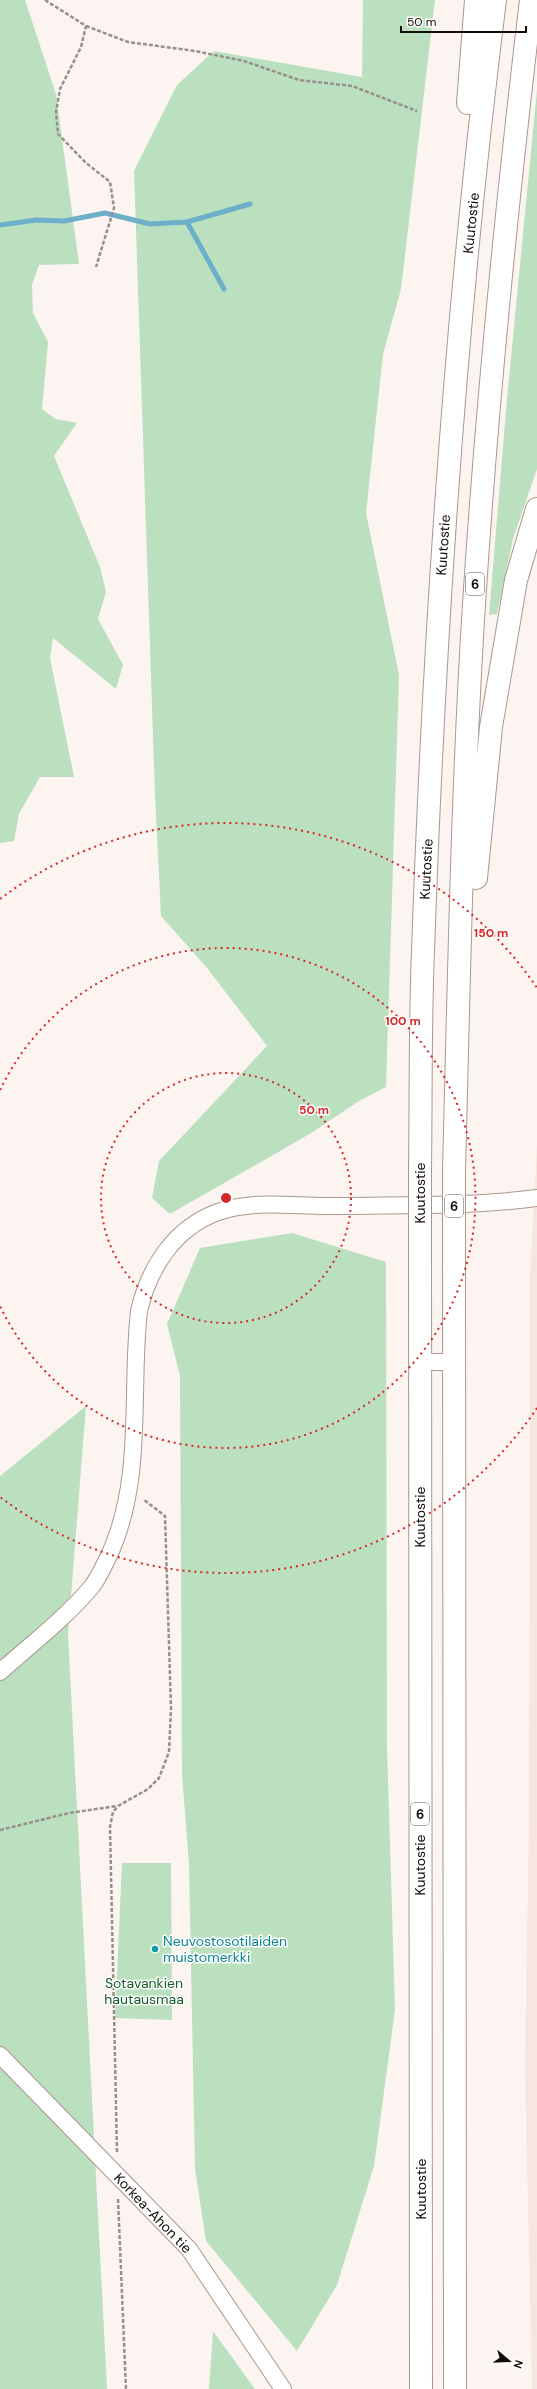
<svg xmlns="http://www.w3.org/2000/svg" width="537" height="2389" font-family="'DM Sans',sans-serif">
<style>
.built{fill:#f7e6df}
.green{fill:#bbe0bf}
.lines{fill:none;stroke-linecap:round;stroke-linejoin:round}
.stream{stroke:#6daec9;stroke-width:5}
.minor-casing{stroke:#aa978f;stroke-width:18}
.highway-casing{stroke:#aa978f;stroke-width:24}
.path{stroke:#968f8b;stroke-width:2.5;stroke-dasharray:4 2;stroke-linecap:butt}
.minor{stroke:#fff;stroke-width:16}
.highway{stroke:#fff;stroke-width:22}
.highway-bridge-casing{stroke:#aa978f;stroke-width:24;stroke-linecap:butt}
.highway-bridge{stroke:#fff;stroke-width:22}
.ring{fill:none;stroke:#d62828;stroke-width:2;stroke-dasharray:2 4}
.culture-dot{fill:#0f9aa8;stroke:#fff;stroke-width:1.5}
.labels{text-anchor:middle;stroke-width:3;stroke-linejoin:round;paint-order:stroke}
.shield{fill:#fff;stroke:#595453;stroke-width:1}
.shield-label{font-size:13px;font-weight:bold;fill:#120b09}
.street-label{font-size:14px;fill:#120b09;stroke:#fff}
.culture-label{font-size:14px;fill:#0d838f;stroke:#fff;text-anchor:start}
.park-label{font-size:14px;fill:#165b28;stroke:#fff}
.centre{fill:#d62828;stroke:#fff;stroke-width:2}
.ring-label{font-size:12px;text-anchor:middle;font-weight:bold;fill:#d62828;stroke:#fff;stroke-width:3;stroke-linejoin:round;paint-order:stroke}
</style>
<rect width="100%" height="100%" fill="#fcf4f0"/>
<path class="built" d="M537 1147V2389H532L525 2068 529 1818 530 1275Z"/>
<path class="green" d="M0 0H25L56 94 79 264 39 265 32 285 33 313 48 342 42 409 56 419 77 423 54 456 100 567 106 592 98 619 123 665 116 689 53 638 50 658 74 777H40L19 814 14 841 0 843Z
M363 0H435L401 289 383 354 366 513 399 675 386 1087 359 1101 308 1135 170 1214 152 1198 159 1161 267 1046 207 968 161 916 155 795 134 171 177 85 214 51 362 77Z
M537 90V469L513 539 497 614 489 615 507 399Z
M292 1233 386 1262 387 1746 395 2010 374 2166 337 2285 297 2351 206 2241 195 2169 189 1864 182 1774 180 1376 167 1324 200 1248Z
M86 1406 68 1634 107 2389H0V1476Z
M122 1863H171L172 2020 115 2018Z
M213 2331 255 2389H209Z"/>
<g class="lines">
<path class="stream" d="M187 222 224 289
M0 225 36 220 64 221 105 213 150 224 187 222 250 204"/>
<defs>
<path id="minor" d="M420 1362H454
M0 1672C29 1646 69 1615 93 1585 100 1575 106 1562 111 1551 144 1475 130 1391 139 1311 149 1268 174 1228 218 1212 252 1200 291 1206 326 1206 396 1205 467 1207 537 1198
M0 2055 189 2249 283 2389"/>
<path id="highway" d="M468 103 476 0
M476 878 491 727 516 580 537 509
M420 1169C421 1097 420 1024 423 951 434 633 455 316 495 0
M454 1170C459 982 462 793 474 604 487 403 507 201 531 0
M420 1239 421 2389
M454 1242 455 2389"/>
</defs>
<use href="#minor" class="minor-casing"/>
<use href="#highway" class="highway-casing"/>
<path class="path" d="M45 0 86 26 81 47 60 89 56 112 58 134 85 162 110 182 114 208 96 267
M86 26 128 42 195 51 244 61 299 80 352 86 417 111
M0 1830 69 1813 117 1806
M117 2152 110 1827 113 1812 118 1806 148 1789 159 1778 169 1752 171 1709 165 1516 143 1499
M118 2199 126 2389"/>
<use href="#minor" class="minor"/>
<use href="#highway" class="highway"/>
<defs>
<path id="highway-bridge" d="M420 1169V1239
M454 1242V1170"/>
</defs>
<use href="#highway-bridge" class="highway-bridge-casing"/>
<use href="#highway-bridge" class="highway-bridge"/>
</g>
<g class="ring">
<circle cx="226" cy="1198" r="125"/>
<path d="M0 1090A250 250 0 1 1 0 1306"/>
<path d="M537 1408A375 375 0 0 1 0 1497M0 899A375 375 0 0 1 537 988"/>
</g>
<circle class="culture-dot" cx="155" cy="1949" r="4"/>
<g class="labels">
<g class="shield">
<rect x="466" y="573" width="18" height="22" rx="3"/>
<rect x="445" y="1195" width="18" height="22" rx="3"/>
<rect x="411" y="1803" width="18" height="22" rx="3"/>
</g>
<g class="shield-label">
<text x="475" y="589">6</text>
<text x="454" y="1211">6</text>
<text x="420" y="1819">6</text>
</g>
<g class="street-label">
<text transform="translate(471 223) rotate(-84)" y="5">Kuutostie</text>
<text transform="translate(443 545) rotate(-86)" y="5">Kuutostie</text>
<text transform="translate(426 869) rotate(-87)" y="5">Kuutostie</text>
<text transform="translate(420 1193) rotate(-90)" y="5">Kuutostie</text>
<text transform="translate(420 1517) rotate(-90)" y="5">Kuutostie</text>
<text transform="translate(420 1865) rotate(-90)" y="5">Kuutostie</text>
<text transform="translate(421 2189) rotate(-90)" y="5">Kuutostie</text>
<text transform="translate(153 2213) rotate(46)" y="5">Korkea-Ahon tie</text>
</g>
<g class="culture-label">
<text x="163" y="1946">Neuvostosotilaiden<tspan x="163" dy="16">muistomerkki</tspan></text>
</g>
<g class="park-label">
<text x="144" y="1988">Sotavankien<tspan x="144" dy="16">hautausmaa</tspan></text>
</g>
</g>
<circle cx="226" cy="1198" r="6" class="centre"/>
<g class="ring-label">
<text x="491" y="937">150 m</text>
<text x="403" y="1025">100 m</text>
<text x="314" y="1114">50 m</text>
</g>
<g transform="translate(509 2361) rotate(109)" stroke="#ffffff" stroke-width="3" paint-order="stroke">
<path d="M0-3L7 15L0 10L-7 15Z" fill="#120b09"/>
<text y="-6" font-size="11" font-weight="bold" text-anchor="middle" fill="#120b09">N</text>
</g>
<path d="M401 26v6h125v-6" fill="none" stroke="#120b09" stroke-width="2"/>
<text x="407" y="26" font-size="12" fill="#120b09" stroke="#ffffff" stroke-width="3" paint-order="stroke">50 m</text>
</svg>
